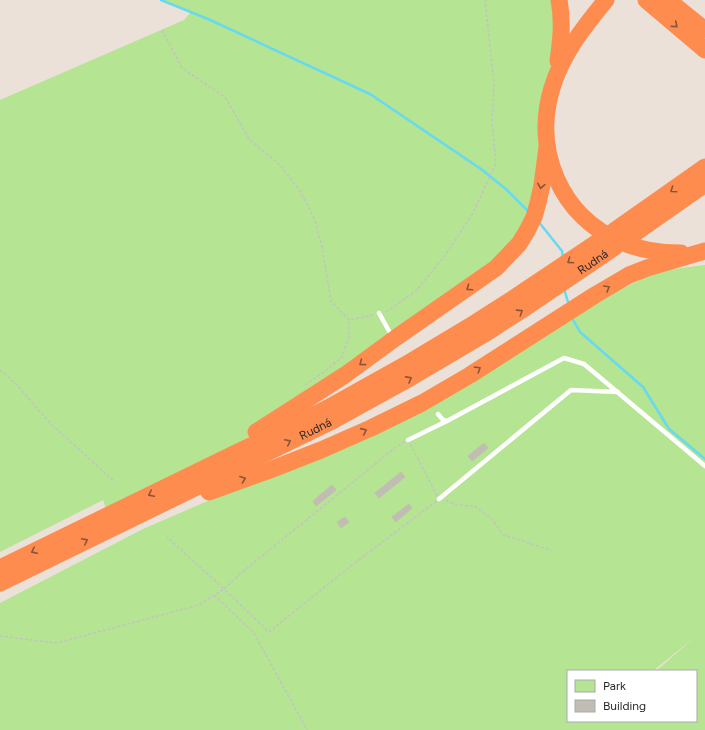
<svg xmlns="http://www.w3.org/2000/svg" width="705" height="730" font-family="Figtree,sans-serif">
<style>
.green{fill:#b5e492;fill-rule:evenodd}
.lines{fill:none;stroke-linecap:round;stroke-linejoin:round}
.stream{stroke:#67d9f1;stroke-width:2.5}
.building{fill:#c2bdb4;stroke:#c6bdb2}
.path{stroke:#c3c3c3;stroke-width:1.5;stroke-dasharray:3 2;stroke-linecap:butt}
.lane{stroke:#fff;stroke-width:4.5}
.highway{stroke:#ff8c4f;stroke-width:17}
.oneway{stroke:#89553a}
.labels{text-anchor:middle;stroke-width:3.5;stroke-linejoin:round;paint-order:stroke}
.street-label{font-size:12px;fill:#282828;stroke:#fff}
</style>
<rect width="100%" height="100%" fill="#ebe1d8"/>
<path class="green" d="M161 0H559L547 147 519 244 271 423 245 439 108 515 103 500 0 552V100L184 20 191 12Z
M705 265V730H0V603L143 529 434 403 587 307 657 271ZM696 636 656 671H696V721H568V671H653Z"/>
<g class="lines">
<path class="stream" d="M161 0 208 19 370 94 481 169 507 190 529 212
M538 221 562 251 563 258
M564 289 569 305
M572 318 580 332 643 387 669 429 705 459"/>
</g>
<path class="building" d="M484 443 488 448 472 461 468 456Z
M401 472 405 477 379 498 375 493Z
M332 485 336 490 316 506 313 501Z
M409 504 412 508 396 522 392 517Z
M345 517 349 522 341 528 337 522Z"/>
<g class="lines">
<path class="path" d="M162 30 182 68 225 97 249 139 281 166 300 191 315 220 322 248 331 301 349 320 373 315
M386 312 416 291 444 257 473 213 496 163 492 122 494 83 485 0
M0 370 15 383 51 424 115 482
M305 385 324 372 342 357 349 336V320
M408 440 439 499 347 569 269 632 224 589 241 573 396 447Z
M446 500 449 502 457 505 474 506 490 517 504 535 551 550
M214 595 254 633 307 730
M0 636 57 643 199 605 224 589 167 537"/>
<path class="lane" d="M379 313 389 331
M438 414 443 420 447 421
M408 440 447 421 564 358 584 364 705 466
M439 499 571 390 618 392"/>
<g class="highway">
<path d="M606 0C584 27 562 54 552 88 533 150 560 216 621 242 640 250 660 253 681 253"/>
<path d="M646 0 705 50"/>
<path d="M668 0 705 30"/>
<path d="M558 61C561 40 563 21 559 0"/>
<path d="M614 231 705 167"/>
<path d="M628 238 705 184"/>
<path d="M256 432 345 375 397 337 496 268 519 244 527 231 534 217 538 203 542 185 547 147"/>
<path d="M209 492 270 470 321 450 371 428 422 403 470 375 595 295 629 275 647 268 705 251"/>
<path d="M0 568 328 408 405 365 475 323 517 296 602 239"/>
<path id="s1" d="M0 583 332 421 410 378 483 335 525 308 615 247"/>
</g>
</g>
<defs><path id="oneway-chevron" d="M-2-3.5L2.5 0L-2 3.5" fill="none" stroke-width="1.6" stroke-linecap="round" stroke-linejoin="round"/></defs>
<g class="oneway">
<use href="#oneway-chevron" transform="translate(675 25) rotate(40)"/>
<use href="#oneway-chevron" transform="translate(541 186) rotate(100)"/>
<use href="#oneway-chevron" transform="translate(673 190) rotate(145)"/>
<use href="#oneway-chevron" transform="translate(570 261) rotate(146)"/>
<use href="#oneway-chevron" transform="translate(469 288) rotate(146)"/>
<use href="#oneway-chevron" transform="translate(607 288) rotate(-30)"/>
<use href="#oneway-chevron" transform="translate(520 312) rotate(-33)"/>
<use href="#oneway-chevron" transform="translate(362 363) rotate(143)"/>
<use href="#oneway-chevron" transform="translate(478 369) rotate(-32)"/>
<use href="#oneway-chevron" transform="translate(409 379) rotate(-29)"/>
<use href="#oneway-chevron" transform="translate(364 431) rotate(-24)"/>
<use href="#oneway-chevron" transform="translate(288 442) rotate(-26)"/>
<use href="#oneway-chevron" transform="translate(243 479) rotate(-20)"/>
<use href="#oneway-chevron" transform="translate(151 494) rotate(154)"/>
<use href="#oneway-chevron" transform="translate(85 541) rotate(-26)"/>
<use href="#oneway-chevron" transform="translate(34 551) rotate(154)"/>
</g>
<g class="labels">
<g class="street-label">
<text dy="4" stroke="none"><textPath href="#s1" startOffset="675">Rudná</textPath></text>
<text dy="4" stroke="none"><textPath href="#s1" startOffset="351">Rudná</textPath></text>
</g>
</g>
<rect x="567" y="670" width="130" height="52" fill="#ffffff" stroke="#a9a9a9"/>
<rect x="575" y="680" width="20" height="12" fill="#b5e492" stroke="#a9a9a9"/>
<text x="603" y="690" font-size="12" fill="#282828">Park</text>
<rect x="575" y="700" width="20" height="12" fill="#c2bdb4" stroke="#a9a9a9"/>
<text x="603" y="710" font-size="12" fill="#282828">Building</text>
</svg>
